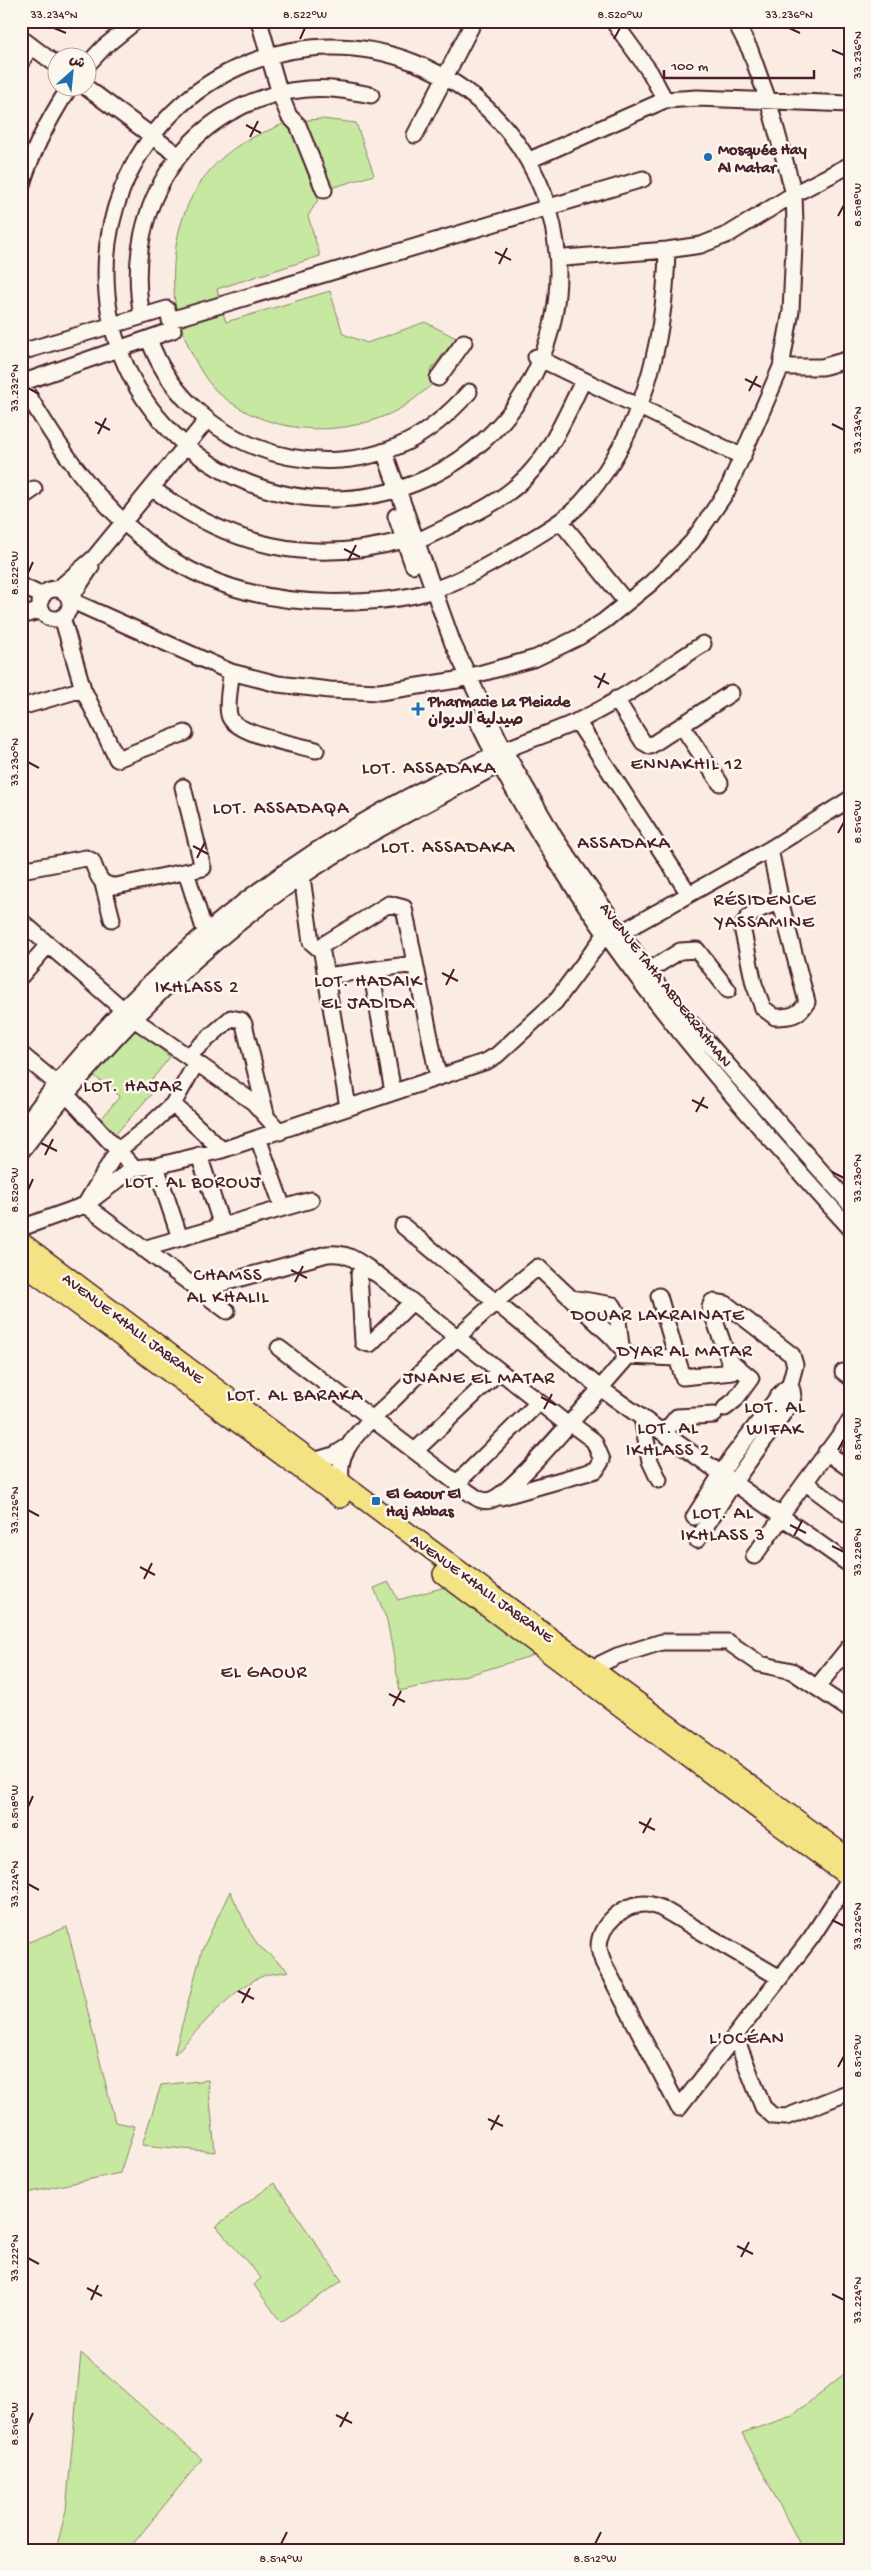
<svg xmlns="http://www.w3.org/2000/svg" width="871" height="2571" font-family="'Gochi Hand','Playpen Sans Arabic',sans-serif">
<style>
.green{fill:#c7e8a1;stroke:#888466}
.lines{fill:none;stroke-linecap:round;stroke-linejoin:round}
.minor-casing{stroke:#4a1f2b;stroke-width:19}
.major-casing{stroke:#4a1f2b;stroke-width:22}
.minor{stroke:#fbf7ec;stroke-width:15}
.major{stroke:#f4e382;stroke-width:19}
.ticks{fill:none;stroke:#4a1f2b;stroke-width:2}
.poi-dot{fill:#1f6fb2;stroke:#fbf7ec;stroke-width:2}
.labels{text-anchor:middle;stroke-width:5;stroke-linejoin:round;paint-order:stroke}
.poi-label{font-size:16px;font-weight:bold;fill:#4a1f2b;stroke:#fbf7ec;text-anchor:start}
.street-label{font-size:16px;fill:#4a1f2b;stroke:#fbf7ec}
.quarter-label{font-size:19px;letter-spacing:1px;fill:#4a1f2b;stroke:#fbf7ec}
.neatline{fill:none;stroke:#4a1f2b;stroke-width:2}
.ticks-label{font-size:12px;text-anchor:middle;fill:#4a1f2b}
</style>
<rect width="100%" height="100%" fill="#fbece3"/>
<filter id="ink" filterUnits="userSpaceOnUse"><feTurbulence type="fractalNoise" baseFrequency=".02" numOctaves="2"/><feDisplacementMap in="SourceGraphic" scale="10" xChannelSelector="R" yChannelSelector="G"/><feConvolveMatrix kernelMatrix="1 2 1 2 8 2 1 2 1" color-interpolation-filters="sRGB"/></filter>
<g filter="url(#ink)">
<path class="green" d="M322 119 356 123 374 175 324 190 308 216 320 256 217 289 219 298 176 310C165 234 191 160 267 131 275 128 283 123 292 121 302 120 312 120 322 119Z
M330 291 343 334 367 343 425 322 456 338 430 371 434 383C419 395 405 408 387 415 334 438 266 433 221 395 202 380 189 349 181 327L223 313 226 322Z
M136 1029 170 1057 148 1084 155 1090 113 1137 97 1124 120 1096 93 1075Z
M389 1582 398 1600 445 1587 534 1655 472 1674 400 1691 387 1620 374 1588Z
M230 1891 250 1933 259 1946 289 1971C282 1973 273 1973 266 1975 236 1984 196 2032 174 2055L202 1950Z
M67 1927 115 2122 135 2126 120 2173 21 2194V1945Z
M208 2080 215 2152 142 2145 161 2085Z
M274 2183 342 2281 281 2322 254 2285 261 2278 216 2226Z
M81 2353 202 2459 128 2550H56L66 2510Z
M850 2369V2550H803L742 2433 792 2416Z"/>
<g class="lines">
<defs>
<path id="minor" d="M259 21 280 94 289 116 298 125 324 190
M613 21 650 72 665 100
M21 38 58 66
M106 273a226 226 0 1 1 452 0a226 226 0 1 1-452 0Z
M21 62 31 46
M88 64 104 47 136 21
M87 88 179 156
M415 135 474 21
M534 158 665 100 697 98 850 104
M21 188C31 152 49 119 69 88
M564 258 667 250 701 245 729 234 794 194 850 165
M142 316C121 205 190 99 307 89 329 87 350 91 371 95
M170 320 643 179
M149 339C185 441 310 490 407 442 431 430 451 412 469 392
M21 352 167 309 173 330 21 383C57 445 97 506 156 549 214 591 284 605 354 602 379 601 406 599 430 591 462 581 495 562 524 544 547 530 571 517 588 495 645 426 665 339 667 250
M536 357 743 457
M781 367H822L850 359
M438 378 464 342
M384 451 453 644 504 750 555 838 659 987 850 1204
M153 489C230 546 309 566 404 540
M21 498 34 489
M396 516 413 565
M561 522 626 602
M416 542C453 523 498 507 527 476 552 450 567 413 583 381
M21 586 43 596
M58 589 94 558 207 420
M40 604a15 15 0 1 1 30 0a15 15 0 1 1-30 0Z
M70 599 91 567
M70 600 231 672 278 684 330 690 380 692 457 680 536 658 579 637 604 621 651 583 692 542 727 491 781 367 791 311 795 224 794 194 768 100 750 50 735 21
M21 616 42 610
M62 617 83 689 117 759 185 733
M231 672C231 685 226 703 229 715 233 734 297 745 316 750
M616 699 643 742 650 746 731 693
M21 707 83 689
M477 720C570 911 707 1072 850 1228
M577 721 689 894
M682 726 720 783
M770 849 781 902 782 908 807 1002C799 1016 790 1017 775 1017L763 1008 754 984 742 927C751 909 763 908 781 902
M21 870 86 858 92 861C98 875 99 886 116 886L203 868 183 787
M186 872 208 941
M302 877 311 942 318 948 389 904 404 908 438 1077
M103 884 112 919
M21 921 134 1019 253 1102 280 1132
M620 933 770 849 850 799
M321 947 348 1107
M371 970 393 1092
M648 971 680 951 697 950 728 990
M21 976 47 946
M326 976 415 964
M21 1054 56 1083 134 1168
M188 1056 231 1018 241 1020 244 1024 266 1114
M196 1063 173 1104 222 1150
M173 1104 148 1127 117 1151 85 1205 227 1311
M21 1130C117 999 240 890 382 811 422 789 463 768 505 750 530 739 558 731 584 718 625 698 664 669 703 644
M258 1138 283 1208
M21 1152C99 1049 191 952 298 879 364 834 436 799 506 761
M199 1155 222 1226
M156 1166 180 1238
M403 1226 600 1388 850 1565
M21 1228 85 1205 134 1168 156 1166 222 1150 487 1061 497 1055 555 1002 605 935
M143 1249 311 1200
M198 1290 327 1254C346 1252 355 1259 371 1270
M659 1296 677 1358
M571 1298 613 1305 617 1312 621 1346
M411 1303 370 1344 363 1342 359 1274 364 1268 377 1274 568 1425
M279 1348 467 1491C474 1496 481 1503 491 1500 514 1493 602 1385 624 1361L626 1353 612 1337 538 1267C487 1307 441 1352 395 1398 380 1413 359 1428 348 1447 341 1457 339 1471 342 1483
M627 1356 677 1358 683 1377 733 1372 710 1307 712 1302 726 1304 792 1355 795 1365 789 1388
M843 1372 850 1377
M725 1408 735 1400 751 1378 729 1360
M642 1418 650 1461 659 1480
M664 1433 677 1417 714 1415
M415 1451 498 1372
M826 1452 850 1469
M313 1461 334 1455 347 1447
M457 1483 538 1403
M806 1483 850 1516
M501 1497 596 1470 602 1460 594 1441 570 1423
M781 1515 850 1421
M694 1517 732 1457 780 1394 785 1389 792 1390 793 1397 790 1404 734 1482 697 1540
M754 1556 783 1516
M592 1668 617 1656 662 1642H728L760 1664 792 1671 850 1710
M817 1687 850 1646
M780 1978 661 1908C657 1907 651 1904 646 1904 624 1903 599 1925 599 1947 599 1952 602 1957 603 1962L679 2108 811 1938 850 1878
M735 2036 763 2107 773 2116 786 2117 847 2093"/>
<path id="major" d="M21 1242 414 1537 850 1859
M21 1263 340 1498
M443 1574 850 1878"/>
</defs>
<use href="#minor" class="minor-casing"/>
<use href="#major" class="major-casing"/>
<use href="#minor" class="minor"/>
<use href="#major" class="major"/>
</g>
</g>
<path class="ticks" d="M54 28 66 33M789 28 800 33M300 39 305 28M614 39 620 28M832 50 844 55M246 125 261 133M250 137 258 121M838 216 844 205M495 252 511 260M499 264 507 248M745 379 761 387M28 388 39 394M749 391 757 376M95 422 110 430M832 424 844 430M98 434 106 418M344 549 360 557M348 561 356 545M28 573 33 562M594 676 609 684M598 688 605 673M28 762 39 768M838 833 844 822M193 846 208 854M197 858 205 842M442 973 458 981M446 985 454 969M692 1100 708 1108M696 1112 704 1097M41 1143 57 1151M45 1155 53 1139M832 1172 844 1178M28 1190 33 1179M291 1270 307 1278M295 1282 303 1266M541 1397 556 1405M544 1409 552 1394M838 1450 844 1439M28 1510 39 1516M790 1525 806 1533M794 1536 802 1521M832 1546 844 1552M140 1567 155 1575M144 1579 152 1563M389 1694 405 1702M393 1706 401 1691M28 1807 33 1796M639 1822 655 1830M643 1833 651 1818M28 1884 39 1890M832 1920 844 1926M238 1991 254 1999M242 2003 250 1988M838 2067 844 2056M488 2119 503 2126M491 2130 499 2115M737 2246 753 2254M741 2257 749 2242M28 2258 39 2264M87 2288 102 2296M832 2294 844 2300M91 2300 98 2285M336 2415 352 2423M28 2424 33 2413M340 2427 348 2412M281 2544 287 2532M595 2544 601 2532"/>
<g class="poi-dot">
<circle cx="708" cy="157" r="5"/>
<path d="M415.5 701.5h5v5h5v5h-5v5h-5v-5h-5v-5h5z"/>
<rect x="371" y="1496" width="10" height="10" rx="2.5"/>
</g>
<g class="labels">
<g class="poi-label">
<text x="718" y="154">Mosquée Hay<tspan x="718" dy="18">Al Matar</tspan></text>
<text x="428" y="706">Pharmacie La Pleiade<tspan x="428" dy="18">صيدلية الديوان</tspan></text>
<text x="386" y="1498">El Gaour El<tspan x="386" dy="18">Haj Abbas</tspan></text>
</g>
<g class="street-label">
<text transform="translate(667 984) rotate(52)" y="6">AVENUE TAHA ABDERRAHMAN</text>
<text transform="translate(134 1327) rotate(37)" y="6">AVENUE KHALIL JABRANE</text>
<text transform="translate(483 1587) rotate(36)" y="6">AVENUE KHALIL JABRANE</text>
</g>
<g class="quarter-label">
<text x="687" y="769">ENNAKHIL 12</text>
<text x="429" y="773">LOT. ASSADAKA</text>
<text x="281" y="813">LOT. ASSADAQA</text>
<text x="624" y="848">ASSADAKA</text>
<text x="448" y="852">LOT. ASSADAKA</text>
<text x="765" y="905">RÉSIDENCE<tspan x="765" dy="22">YASSAMINE</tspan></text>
<text x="368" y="986">LOT. HADAIK<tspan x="368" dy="22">EL JADIDA</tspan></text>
<text x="197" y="992">IKHLASS 2</text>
<text x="133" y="1091">LOT. HAJAR</text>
<text x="193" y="1187">LOT. AL BOROUJ</text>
<text x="228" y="1280">CHAMSS<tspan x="228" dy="22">AL KHALIL</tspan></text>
<text x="658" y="1320">DOUAR LAKRAINATE</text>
<text x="685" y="1356">DYAR AL MATAR</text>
<text x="479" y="1383">JNANE EL MATAR</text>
<text x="295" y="1400">LOT. AL BARAKA</text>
<text x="775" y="1412">LOT. AL<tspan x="775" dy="22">WIFAK</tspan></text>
<text x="668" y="1433">LOT. AL<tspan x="668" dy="22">IKHLASS 2</tspan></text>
<text x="723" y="1518">LOT. AL<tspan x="723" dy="22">IKHLASS 3</tspan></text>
<text x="264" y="1677">EL GAOUR</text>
<text x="747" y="2043">L'OCÉAN</text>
</g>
</g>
<rect width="871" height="2571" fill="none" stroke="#fbf7ec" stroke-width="55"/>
<g transform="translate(72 72) rotate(27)"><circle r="24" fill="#fbf7ec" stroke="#b4a19f"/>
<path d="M0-4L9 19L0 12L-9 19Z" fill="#1f6fb2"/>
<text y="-8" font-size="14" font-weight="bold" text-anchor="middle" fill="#4a1f2b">ش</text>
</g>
<path d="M664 70v8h150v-8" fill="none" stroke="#4a1f2b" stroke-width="2.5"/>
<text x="671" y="70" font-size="15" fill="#4a1f2b" stroke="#fbf7ec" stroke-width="4" paint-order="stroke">100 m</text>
<rect x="28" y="28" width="816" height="2516" class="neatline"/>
<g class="ticks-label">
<text x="54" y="18">33.234°N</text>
<text x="305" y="18">8.522°W</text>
<text x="620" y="18">8.520°W</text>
<text x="789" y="18">33.236°N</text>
<text transform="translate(857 55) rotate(-90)" y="4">33.236°N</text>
<text transform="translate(857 205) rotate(-90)" y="4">8.518°W</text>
<text transform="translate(14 388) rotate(-90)" y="4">33.232°N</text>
<text transform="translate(857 430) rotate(-90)" y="4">33.234°N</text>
<text transform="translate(14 573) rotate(-90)" y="4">8.522°W</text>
<text transform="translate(14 762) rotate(-90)" y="4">33.230°N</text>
<text transform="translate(857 822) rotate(-90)" y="4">8.516°W</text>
<text transform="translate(857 1178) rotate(-90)" y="4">33.230°N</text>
<text transform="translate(14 1190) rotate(-90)" y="4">8.520°W</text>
<text transform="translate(857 1439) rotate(-90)" y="4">8.514°W</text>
<text transform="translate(14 1510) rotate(-90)" y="4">33.226°N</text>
<text transform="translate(857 1552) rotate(-90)" y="4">33.228°N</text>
<text transform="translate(14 1807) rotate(-90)" y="4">8.518°W</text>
<text transform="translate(14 1884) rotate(-90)" y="4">33.224°N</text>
<text transform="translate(857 1926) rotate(-90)" y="4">33.226°N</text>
<text transform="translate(857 2056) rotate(-90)" y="4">8.512°W</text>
<text transform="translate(14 2258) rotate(-90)" y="4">33.222°N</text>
<text transform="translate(857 2300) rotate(-90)" y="4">33.224°N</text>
<text transform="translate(14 2424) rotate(-90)" y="4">8.516°W</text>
<text x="281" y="2562">8.514°W</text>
<text x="595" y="2562">8.512°W</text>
</g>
</svg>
